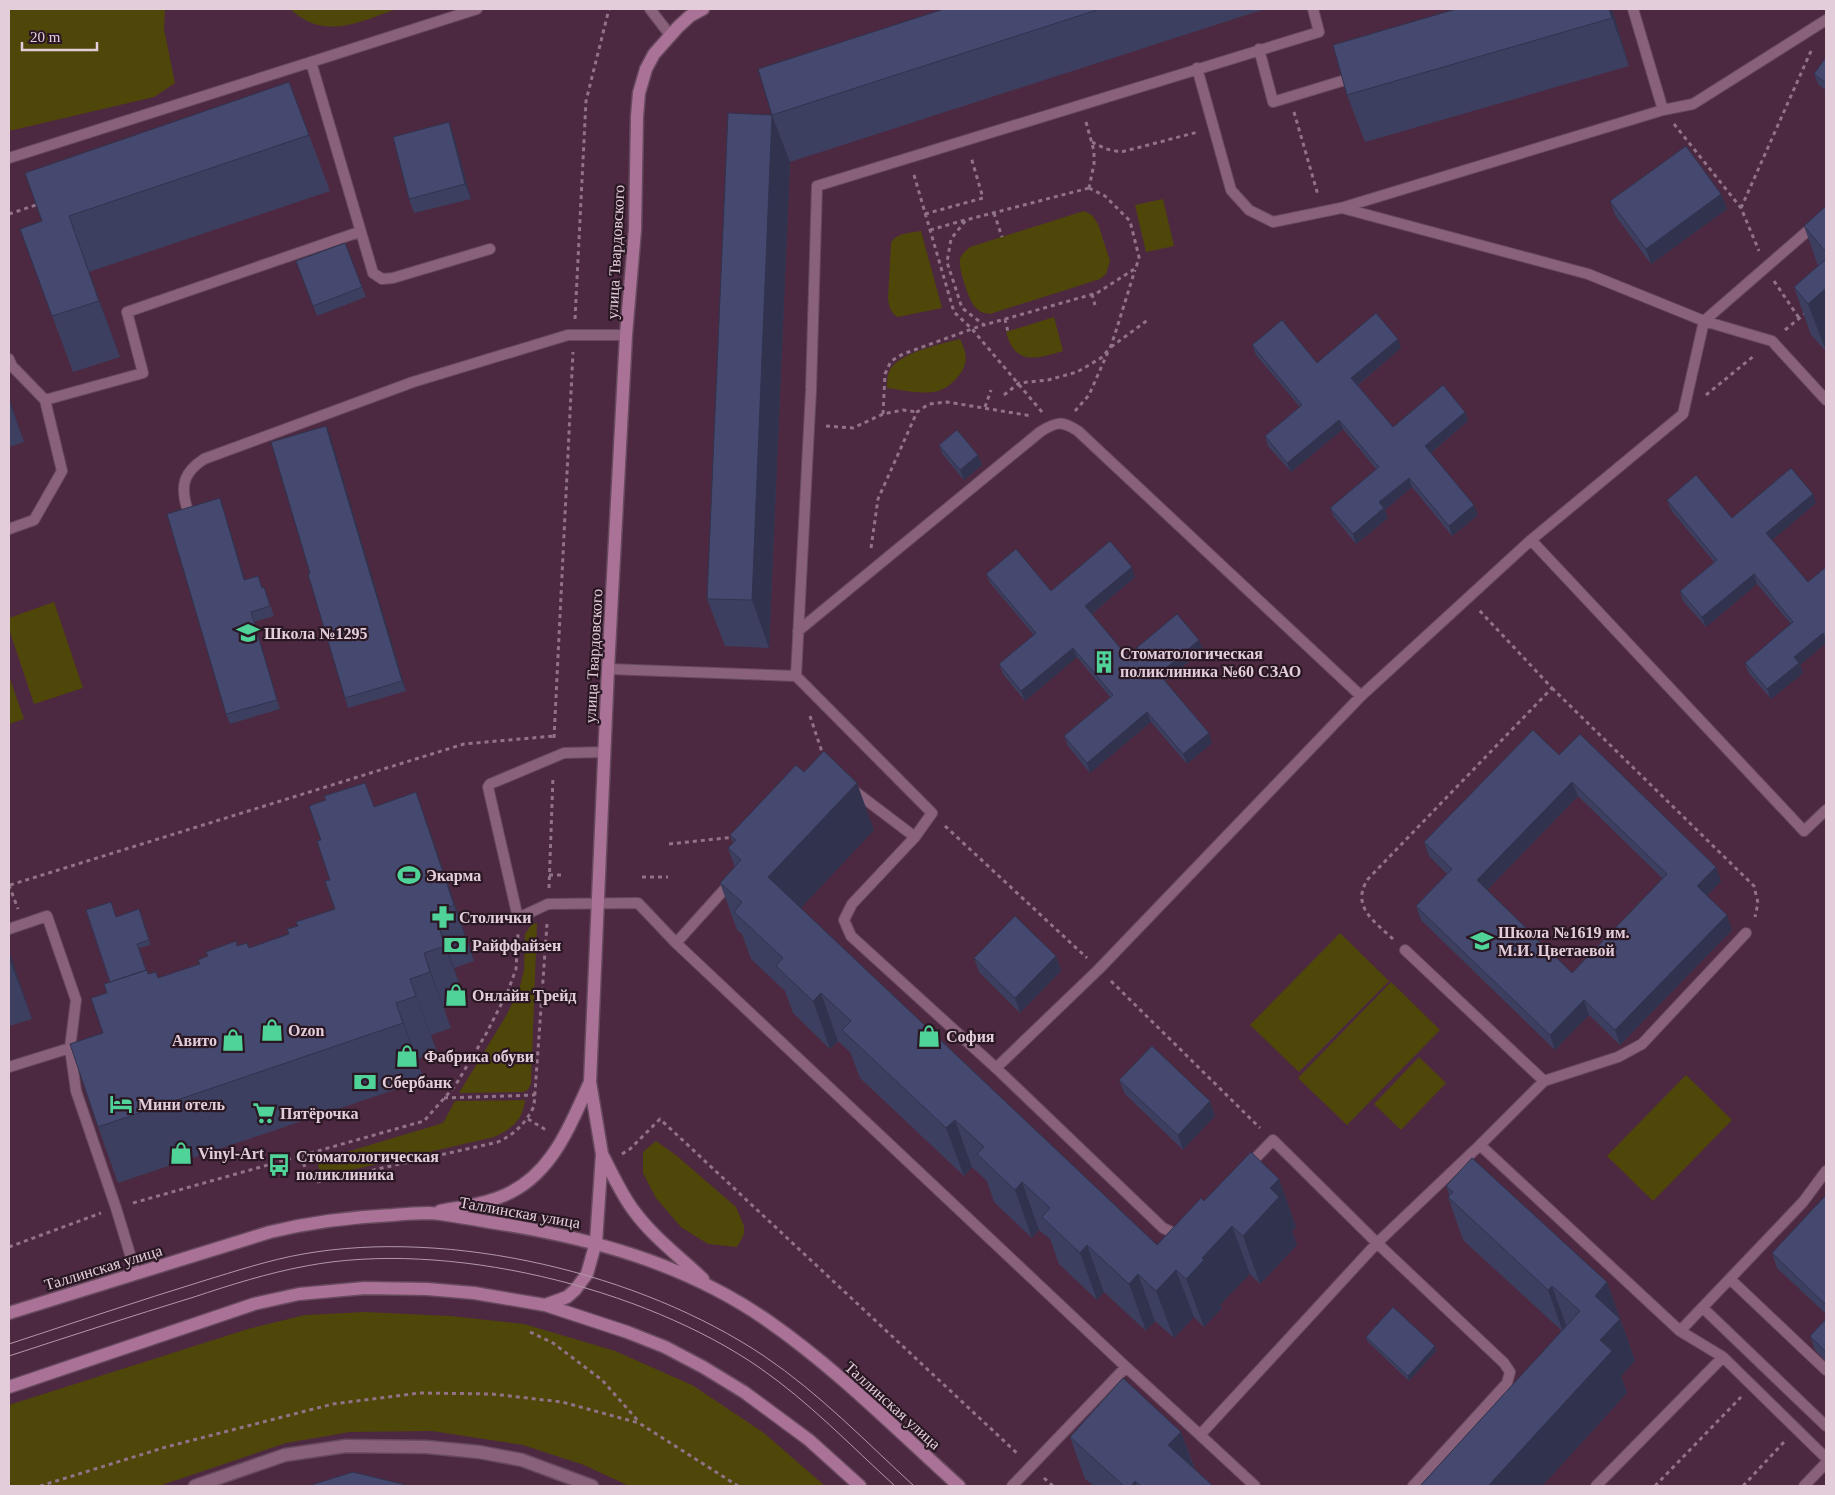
<svg xmlns="http://www.w3.org/2000/svg" width="1835" height="1495" font-family="'Times New Roman',serif">
<style>
.green{fill:#4f4609}
.lines{fill:none;stroke-linecap:round;stroke-linejoin:round}
.lane-casing{stroke:#67495e;stroke-width:12}
.street-casing{stroke:#67495e;stroke-width:15}
.secondary-casing{stroke:#67495e;stroke-width:15}
.path{stroke:#917387;stroke-width:3;stroke-dasharray:4 4;stroke-linecap:butt}
.lane{stroke:#89617b;stroke-width:10}
.street{stroke:#89617b;stroke-width:12}
.secondary{stroke:#a97296;stroke-width:12}
.tram{stroke:#b297a8;stroke-width:1}
.wall{fill:#3c3f5f;fill-rule:evenodd}
.shaded-wall{fill:#31334e}
.building{fill:#46496f;stroke:#31334e;fill-rule:evenodd}
.labels{text-anchor:middle;stroke-width:4.5;stroke-linejoin:round;paint-order:stroke}
.street-label{font-size:16px;fill:#e4cddb;stroke:#291823}
.poi-label{font-size:16px;font-weight:bold;fill:#e4cddb;stroke:#291823;text-anchor:start}
</style>
<rect width="100%" height="100%" fill="#4d2941"/>
<path class="green" d="M9 9H165L164 29 175 83 154 97 9 131Z
M290 9H397C358 22 325 41 290 9Z
M1163 199 1174 246 1146 252 1135 205Z
M1084 211 1092 215 1098 224 1110 261 1106 274 1100 279 990 314C984 313 980 312 976 308 969 301 958 268 960 259 962 253 966 251 970 247Z
M921 231 942 308 898 317C891 314 889 306 888 299L891 243C896 233 910 233 921 231Z
M1054 317 1063 351C1036 359 1015 366 1006 332Z
M960 339C968 356 969 366 954 381 950 385 944 389 938 391 922 395 902 390 887 388 887 383 887 377 889 372 896 353 942 344 960 339Z
M54 602 83 688 34 704 9 629V618Z
M9 676 24 719 9 724Z
M537 923 531 1083 528 1090 523 1092 459 1093 506 1016 519 990 524 970 525 934 532 924Z
M1340 933 1389 981 1299 1072 1250 1025Z
M1391 982 1440 1030 1347 1125 1298 1078Z
M1419 1057 1446 1083 1401 1130 1374 1104Z
M1686 1075 1732 1120 1653 1201 1607 1156Z
M525 1100C523 1121 511 1129 494 1137L321 1177 317 1161 443 1123 455 1101Z
M656 1141 677 1156 736 1207 744 1226V1234L737 1247 708 1244 681 1227 656 1198 643 1173V1152Z
M365 1312 450 1316 524 1324 615 1351 692 1385 764 1433 825 1486H629L584 1465 523 1445 432 1431 350 1432 286 1443 159 1486H9V1405L248 1329 305 1315Z"/>
<g class="lines">
<defs>
<path id="lane" d="M477 9 311 62 373 273 382 279 393 278 490 249
M650 9 670 35
M1633 9 1663 110
M1259 49 1273 102 1355 77
M1197 68 1231 190 1249 210 1273 222 1341 208 1663 110 1693 104 1826 20
M9 158 311 62
M1342 208 1588 274 1704 321 1772 341 1826 400
M9 359 12 366 45 400
M187 508C180 485 184 472 204 459L413 382 568 335H626
M9 529 34 520 62 471 45 400 143 373 127 312 359 232
M1531 540 1804 831 1826 810
M798 631 1040 432C1057 421 1062 421 1078 431L1361 696
M608 669 796 676 811 390 817 186 1319 32 1313 9
M796 676 932 813 915 837
M605 752 564 753 490 784 488 787 518 918 548 904 638 903 676 943 1126 1367
M853 790 915 837 852 904 844 920 851 936 996 1068 1163 1228 1176 1234 1182 1231
M9 929 47 916 76 1000 70 1048 9 1067
M676 943 731 882
M1405 950 1544 1081
M70 1048 76 1091 116 1208 136 1274
M996 1068 1099 969 1361 696 1531 540 1683 414 1704 321 1826 215
M1480 1145 1544 1081 1618 1057 1642 1044 1746 933
M1247 1167 1273 1140 1377 1243 1504 1363 1510 1372 1507 1383 1413 1486
M1826 1171 1803 1202 1680 1331 1723 1357 1826 1458
M1730 1279 1826 1370
M1703 1308 1826 1426
M1200 1435 1255 1486
M1012 1486 1126 1367 1200 1435 1377 1243 1480 1145 1680 1331
M1596 1486 1723 1357
M1804 1486 1826 1463"/>
<path id="street" d="M195 1486 285 1455 346 1446 427 1447 479 1452 522 1460 592 1486"/>
<path id="secondary" d="M602 1154C612 1173 621 1194 634 1211 653 1237 680 1257 703 1279
M440 1211C460 1207 481 1205 500 1197 551 1178 569 1127 590 1082
M545 1305 567 1297 575 1290 587 1274 596 1242 602 1154 590 1082 608 669 626 335 635 230 637 117 639 93 646 69 654 54 678 27 690 16 703 9
M9 1313 270 1232C311 1222 351 1217 393 1215 404 1214 416 1213 428 1213 448 1214 469 1219 489 1222 588 1237 685 1263 768 1321 837 1369 897 1430 959 1486
M9 1387 254 1304 299 1294 365 1288 427 1289 474 1293 545 1305 627 1332 665 1347 703 1367 744 1392 809 1440 860 1486"/>
</defs>
<use href="#lane" class="lane-casing"/>
<use href="#street" class="street-casing"/>
<use href="#secondary" class="secondary-casing"/>
<path class="path" d="M1294 112 1318 195
M1086 122 1094 151V164L1089 188
M1674 124 1741 208 1759 251
M1092 142 1106 149 1121 152 1198 132
M914 175 954 312 972 329 1042 412
M1089 188 1105 196 1130 221 1139 257 1136 268 1097 293 984 325 962 308 947 262 951 239 966 220Z
M1741 208 1811 51
M994 213 1002 237
M9 214 39 204
M925 214 983 198 971 157
M930 230 965 220
M1774 281 1799 318
M1092 294 1095 305
M575 319 586 101 609 9
M1005 319 1008 332
M1785 330 1807 312
M1111 347 1149 319
M1004 395 1019 383 1048 380 1077 372 1101 358 1110 348 1115 334 1135 270
M1706 395 1755 355
M985 407 991 390
M1075 411 1089 395 1108 352
M883 414 885 374 891 361 903 354 983 325
M826 426 853 428 883 414 903 410 917 412
M871 548 878 499 917 412 929 404 947 402 1032 416
M1552 688 1754 886 1758 903 1755 917
M810 716 823 755
M554 738 573 352
M945 826 1087 958
M669 844 735 837
M549 875H564
M642 877H668
M9 885 18 909
M10 885 464 744 554 736
M549 888 553 777
M1393 939C1375 922 1350 906 1368 879L1552 688 1479 610
M1111 981 1260 1128
M444 1098 535 1095
M528 1119 546 1130
M622 1154 630 1149 660 1119 1019 1455
M300 1156 309 1176 317 1182 360 1173 498 1142C515 1134 526 1123 534 1106L547 924
M133 1203 424 1121 455 1086 486 1034 508 991 516 969 518 934
M9 1247 101 1213
M530 1332 553 1343 602 1380 639 1422
M1044 1478 1053 1486
M40 1486 166 1447 333 1404 419 1393 492 1394 562 1402 639 1423 738 1486
M1655 1486 1741 1397
M1743 1486 1784 1442"/>
<use href="#lane" class="lane"/>
<use href="#street" class="street"/>
<use href="#secondary" class="secondary"/>
<path class="tram" d="M9 1344C73 1323 138 1301 203 1281 236 1271 269 1260 303 1254 451 1228 640 1273 764 1356 819 1393 866 1442 914 1486
M9 1356C70 1336 132 1316 194 1297 230 1285 268 1273 306 1266 446 1239 643 1287 760 1368 809 1402 851 1446 895 1486"/>
</g>
<path class="wall" d="M944 9H1265L790 162 769 648 725 646 707 599 772 115Z
M1614 16 1629 66 1365 142 1347 95Z
M1826 57V90L1818 84 1814 74Z
M309 135 330 191 89 272 120 357 73 372 20 229Z
M454 137 471 199 414 213 409 199Z
M1721 194 1727 209 1651 264 1615 215 1610 201Z
M1826 206V351L1811 335 1794 287 1818 266 1804 226Z
M345 243 366 297 317 316 296 261Z
M1252 345 1317 363 1401 348 1358 385 1393 427 1465 412 1468 421 1431 453 1478 515 1452 536 1412 487 1385 510 1388 518 1356 544 1334 517 1330 508 1376 469 1343 429 1291 472 1268 446 1265 436 1300 407 1256 355Z
M9 398 24 442 9 447Z
M326 426 406 691 348 708 345 698 310 573Z
M939 445 978 455 982 465 964 480 943 455Z
M1667 500 1732 518 1816 503 1772 540 1808 582 1826 567V643L1800 665 1803 673 1771 699 1748 672 1745 663 1791 624 1757 584 1706 627 1683 601 1680 591 1714 562 1671 510Z
M223 508 245 580 262 588 264 587 274 616 254 622 280 709 230 724 226 714Z
M986 574 1051 591 1135 577 1092 614 1127 656 1199 640 1203 650 1165 681 1212 743 1187 764 1151 722 1090 773 1068 746 1064 736 1110 697 1077 657 1025 701 1003 674 999 664 1034 635 990 583Z
M1559 755 1716 867 1721 881 1707 896 1732 930 1620 1045 1589 1015 1555 1050 1421 920 1416 906 1447 874 1429 856 1424 842ZM1578 796 1663 879 1572 973 1487 890Z
M804 772 874 830 800 908 1157 1245 1204 1201 1279 1179 1296 1227 1292 1231 1297 1245 1260 1284 1250 1274 1220 1305 1222 1308 1204 1327 1194 1317 1174 1338 1155 1321 1146 1331 1104 1292 1097 1300 1059 1264 1050 1239 1039 1230 1032 1238 994 1202 987 1181 972 1167 964 1176 860 1078 850 1052 838 1041 830 1049 793 1013 785 991 751 959 742 934 737 930 720 883 735 867 728 848 733 843 730 835Z
M365 783 374 807 416 792 436 849 474 961 454 968 466 1002 444 1009 451 1028 431 1035 437 1052 417 1059 424 1080 118 1183 98 1127 103 1033 107 993 110 982 116 917 139 909 151 945 139 948 146 970 148 974 158 978 200 964 238 946 249 948 289 934 298 926 335 909 330 880 321 840Z
M9 951 32 1019 9 1026Z
M1056 956 1061 971 1020 1013 979 972 974 958Z
M1119 1080 1210 1101 1215 1116 1183 1150 1125 1094Z
M1446 1186 1607 1282 1635 1361 1621 1376 1627 1393 1542 1486H1420L1562 1331 1463 1240 1448 1197 1450 1196Z
M1826 1195V1314L1777 1268 1772 1253Z
M1826 1319V1361L1815 1350 1810 1336Z
M1366 1337 1436 1351 1409 1381 1367 1341Z
M1181 1432 1195 1469 1213 1486H1094L1085 1479 1070 1437Z"/>
<path class="shaded-wall" d="M1609 9H1612L1614 16 1629 66Z
M772 115 790 162 769 648 752 600Z
M449 122 454 137 471 199 465 184Z
M1721 194 1727 209 1651 264 1646 249Z
M69 216 89 272 120 357 99 301Z
M1826 288V351L1808 304Z
M1398 339 1401 348 1355 387 1351 378Z
M9 398 24 442 9 401Z
M1465 412 1468 421 1428 455 1425 446Z
M1339 420 1343 429 1291 472 1287 463Z
M326 426 330 435 406 691 402 681Z
M978 455 982 465 964 480 960 470Z
M1409 478 1412 487 1385 510 1388 518 1356 544 1353 534 1379 502Z
M1813 494 1816 503 1770 542 1766 533Z
M220 498 223 508 248 590 244 580Z
M1474 505 1478 515 1452 536 1449 526Z
M1132 567 1135 577 1089 616 1085 606Z
M1754 574 1757 584 1706 627 1702 617Z
M1823 633 1826 641V643L1800 665 1803 673 1771 699 1767 689 1794 657Z
M1199 640 1203 650 1162 683 1159 674Z
M1073 648 1077 657 1025 701 1021 691Z
M1147 712 1151 722 1090 773 1087 763Z
M1209 733 1212 743 1187 764 1183 754Z
M1572 782 1578 796 1482 895 1477 880Z
M857 783 874 830 785 925 768 877Z
M416 792 436 849 474 961 454 905Z
M1716 867 1721 881 1702 901 1697 886Z
M434 912 454 968 466 1002 445 946Z
M1727 915 1732 930 1620 1045 1615 1030Z
M9 951 14 966 32 1019 11 963 9 955Z
M424 953 444 1009 451 1028 430 972Z
M1056 956 1061 971 1020 1013 1015 998Z
M410 979 431 1035 437 1052 416 996Z
M821 993 838 1041 830 1049 813 1001Z
M1584 1000 1589 1015 1555 1050 1550 1035Z
M396 1003 417 1059 424 1080 403 1023Z
M1210 1101 1215 1116 1183 1150 1178 1135Z
M955 1120 972 1167 964 1176 946 1128Z
M1279 1179 1296 1227 1292 1231 1297 1245 1260 1284 1243 1236 1270 1188Z
M1022 1182 1039 1230 1032 1238 1015 1190Z
M1232 1226 1250 1274 1220 1305 1222 1308 1204 1327 1186 1279 1202 1258Z
M1087 1245 1104 1292 1097 1300 1080 1253Z
M1176 1270 1194 1317 1174 1338 1156 1291Z
M1138 1274 1155 1321 1146 1331 1129 1284Z
M1607 1282 1635 1361 1621 1376 1627 1393 1542 1486H1488L1600 1340 1595 1296Z
M1552 1286 1567 1328 1563 1332 1548 1290Z
M1435 1346 1436 1351 1409 1381 1408 1376Z
M1181 1432 1196 1474 1168 1445Z
M1135 1481 1137 1486H1131Z"/>
<path class="building" d="M944 9H1100L772 115 758 69Z
M1456 9H1609L1612 18 1347 95 1333 45Z
M1826 57V83L1814 74Z
M289 82 309 135 69 216 99 301 52 316 20 229 42 221 25 173Z
M728 113 772 115 752 600 707 599Z
M449 122 465 184 409 199 393 137Z
M1686 146 1721 194 1646 249 1610 201Z
M1826 206V252L1804 226Z
M345 243 362 287 313 306 296 261Z
M1826 259V288L1808 304 1794 287Z
M1376 313 1398 339 1351 378 1393 427 1443 385 1465 412 1425 446 1474 505 1449 526 1409 478 1379 502 1384 508 1353 534 1330 508 1379 467 1339 420 1287 463 1265 436 1302 405 1252 345 1282 320 1317 363Z
M326 426 402 681 345 698 308 574 310 573 271 442Z
M957 430 978 455 960 470 939 445Z
M1791 468 1813 494 1766 533 1808 582 1826 567V636L1823 633 1794 657 1799 663 1767 689 1745 663 1793 622 1754 574 1702 617 1680 591 1717 560 1667 500 1696 475 1732 518Z
M220 498 244 580 258 576 262 588 264 587 270 606 251 612 277 700 226 714 167 514Z
M1110 541 1132 567 1085 606 1127 656 1177 614 1199 640 1159 674 1209 733 1183 754 1147 712 1087 763 1064 736 1113 695 1073 648 1021 691 999 664 1036 633 986 574 1016 549 1051 591Z
M1533 730 1559 755 1580 734 1716 867 1697 886 1727 915 1615 1030 1584 1000 1550 1035 1416 906 1452 869 1424 842ZM1572 782 1667 874 1572 973 1477 880Z
M824 751 857 783 768 877 1157 1245 1201 1198 1204 1201 1251 1152 1279 1179 1270 1188 1279 1197 1243 1236 1232 1226 1202 1258 1204 1260 1186 1279 1176 1270 1156 1291 1138 1274 1129 1284 1087 1245 1080 1253 1042 1217 1050 1208 1022 1182 1015 1190 977 1154 984 1147 955 1120 946 1128 927 1110 842 1030 851 1021 821 993 813 1001 776 966 783 958 734 912 742 902 720 883 741 860 728 848 736 840 730 835 796 765 804 772Z
M365 783 374 807 416 792 454 905 434 912 445 946 424 953 430 972 410 979 416 996 396 1003 403 1023 98 1127 70 1044 103 1033 91 998 107 993 104 984 147 970 148 974 156 972 158 978 200 964 198 960 208 956 206 952 236 941 237 946 247 943 249 948 289 934 287 929 298 926 296 922 335 909 325 881 330 880 317 841 321 840 309 806 326 800 324 796Z
M111 902 116 917 139 909 149 940 137 944 146 970 110 982 86 910Z
M1015 916 1056 956 1015 998 974 958Z
M9 955 11 963 9 964Z
M1152 1046 1210 1101 1178 1135 1119 1080Z
M1472 1158 1607 1282 1595 1296 1620 1319 1600 1340 1612 1351 1488 1486H1420L1580 1311 1552 1286 1548 1290 1448 1197 1453 1192 1446 1186Z
M1826 1195V1305L1772 1253Z
M1393 1307 1435 1346 1408 1376 1366 1337Z
M1826 1319V1352L1810 1336Z
M1123 1378 1181 1432 1168 1445 1213 1486H1141L1135 1481 1131 1486H1124L1070 1437Z
M353 1472 410 1486H308Z"/>
<defs>
<symbol id="school-bare" viewBox="-9 -9 18 18"><path d="M0-5L7-2L0 1L-7-2ZM-4 1L0 2.5L4 1V4Q0 6-4 4Z" fill="#50d398" stroke="#291823" stroke-width="2.5" paint-order="stroke"/></symbol>
<symbol id="building-bare" viewBox="-9 -9 18 18"><path d="M-4-6H4V6H1V3H-1V6H-4ZM-2.5-4.3h1.7v1.8h-1.7ZM.8-4.3h1.7v1.8H.8ZM-2.5-1h1.7V.8h-1.7ZM.8-1h1.7V.8H.8Z" fill="#50d398" stroke="#291823" stroke-width="2.5" paint-order="stroke"/></symbol>
<symbol id="stadium-bare" viewBox="-9 -9 18 18"><path d="M0-5a6.5 5 0 1 0 0 10a6.5 5 0 1 0 0-10ZM-3.5-1.8h7v3.6h-7Z" fill="#50d398" stroke="#291823" stroke-width="2.5" paint-order="stroke"/></symbol>
<symbol id="pharmacy-bare" viewBox="-9 -9 18 18"><path d="M-2-6h4v4h4v4h-4v4h-4v-4h-4v-4h4Z" fill="#50d398" stroke="#291823" stroke-width="2.5" paint-order="stroke"/></symbol>
<symbol id="bank-bare" viewBox="-9 -9 18 18"><path d="M-6-4H6V4H-6ZM0-2.3a2.3 2.3 0 1 0 0 4.6a2.3 2.3 0 1 0 0-4.6Z" fill="#50d398" stroke="#291823" stroke-width="2.5" paint-order="stroke"/></symbol>
<symbol id="shop-bare" viewBox="-9 -9 18 18"><path d="M-5-2.5h2.3a2.7 3.5 0 0 1 5.4 0H5L5.5 6h-11ZM-1.5-2.5h3a1.5 2.3 0 0 0-3 0Z" fill="#50d398" stroke="#291823" stroke-width="2.5" paint-order="stroke"/></symbol>
<symbol id="hotel-bare" viewBox="-9 -9 18 18"><path d="M-6-4.5h1.5V1H6V5H4.5V3h-9V5H-6ZM-4 0a1.8 1.8 0 1 1 3.6 0ZM.5 0V-2.5h3Q6-2.5 6 0Z" fill="#50d398" stroke="#291823" stroke-width="2.5" paint-order="stroke"/></symbol>
<symbol id="supermarket-bare" viewBox="-9 -9 18 18"><path d="M-6-5.5h2.5l.6 2H6L4.5 2H-2.5L-4.4-4H-6ZM-1.5 3.2a1.3 1.3 0 1 0 .1 0ZM3 3.2a1.3 1.3 0 1 0 .1 0Z" fill="#50d398" stroke="#291823" stroke-width="2.5" paint-order="stroke"/></symbol>
<symbol id="bus-bare" viewBox="-9 -9 18 18"><path d="M-5-6H5V4H4V6H2V4H-2V6H-4V4H-5ZM-3.5-4V0h7V-4ZM-3.5 1.2v1.5H-2V1.2ZM2 1.2v1.5H3.5V1.2Z" fill="#50d398" stroke="#291823" stroke-width="2.5" paint-order="stroke"/></symbol>
</defs>
<g fill-rule="evenodd">
<use href="#school-bare" x="232" y="617" width="32" height="32"/>
<use href="#building-bare" x="1088" y="646" width="32" height="32"/>
<use href="#stadium-bare" x="393" y="859" width="32" height="32"/>
<use href="#pharmacy-bare" x="427" y="901" width="32" height="32"/>
<use href="#school-bare" x="1466" y="925" width="32" height="32"/>
<use href="#bank-bare" x="439" y="929" width="32" height="32"/>
<use href="#shop-bare" x="440" y="979" width="32" height="32"/>
<use href="#shop-bare" x="256" y="1014" width="32" height="32"/>
<use href="#shop-bare" x="913" y="1020" width="32" height="32"/>
<use href="#shop-bare" x="217" y="1024" width="32" height="32"/>
<use href="#shop-bare" x="391" y="1040" width="32" height="32"/>
<use href="#bank-bare" x="349" y="1066" width="32" height="32"/>
<use href="#hotel-bare" x="105" y="1088" width="32" height="32"/>
<use href="#supermarket-bare" x="248" y="1097" width="32" height="32"/>
<use href="#shop-bare" x="165" y="1137" width="32" height="32"/>
<use href="#bus-bare" x="263" y="1149" width="32" height="32"/>
</g>
<g class="labels">
<g class="street-label">
<text transform="translate(615 252) rotate(-87)" y="6">улица Твардовского</text>
<text transform="translate(593 656) rotate(-87)" y="6">улица Твардовского</text>
<text transform="translate(520 1212) rotate(10)" y="6">Таллинская улица</text>
<text transform="translate(103 1267) rotate(-17)" y="6">Таллинская улица</text>
<text transform="translate(893 1405) rotate(42)" y="6">Таллинская улица</text>
</g>
<g class="poi-label">
<text x="264" y="639">Школа №1295</text>
<text x="1120" y="659">Стоматологическая<tspan x="1120" dy="18">поликлиника №60 СЗАО</tspan></text>
<text x="426" y="881">Экарма</text>
<text x="459" y="923">Столички</text>
<text x="1498" y="938">Школа №1619 им.<tspan x="1498" dy="18">М.И. Цветаевой</tspan></text>
<text x="472" y="951">Райффайзен</text>
<text x="472" y="1001">Онлайн Трейд</text>
<text x="288" y="1036">Ozon</text>
<text x="946" y="1042">София</text>
<text x="217" y="1046" text-anchor="end">Авито</text>
<text x="424" y="1062">Фабрика обуви</text>
<text x="382" y="1088">Сбербанк</text>
<text x="138" y="1110">Мини отель</text>
<text x="280" y="1119">Пятёрочка</text>
<text x="198" y="1159">Vinyl-Art</text>
<text x="296" y="1162">Стоматологическая<tspan x="296" dy="18">поликлиника</tspan></text>
</g>
</g>
<rect width="1835" height="1495" fill="none" stroke="#e4cddb" stroke-width="20"/>
<path d="M22 42v8h75v-8" fill="none" stroke="#e4cddb" stroke-width="2.5"/>
<text x="30" y="42" font-size="15" fill="#e4cddb" stroke="#291823" stroke-width="4" paint-order="stroke">20 m</text>
</svg>
